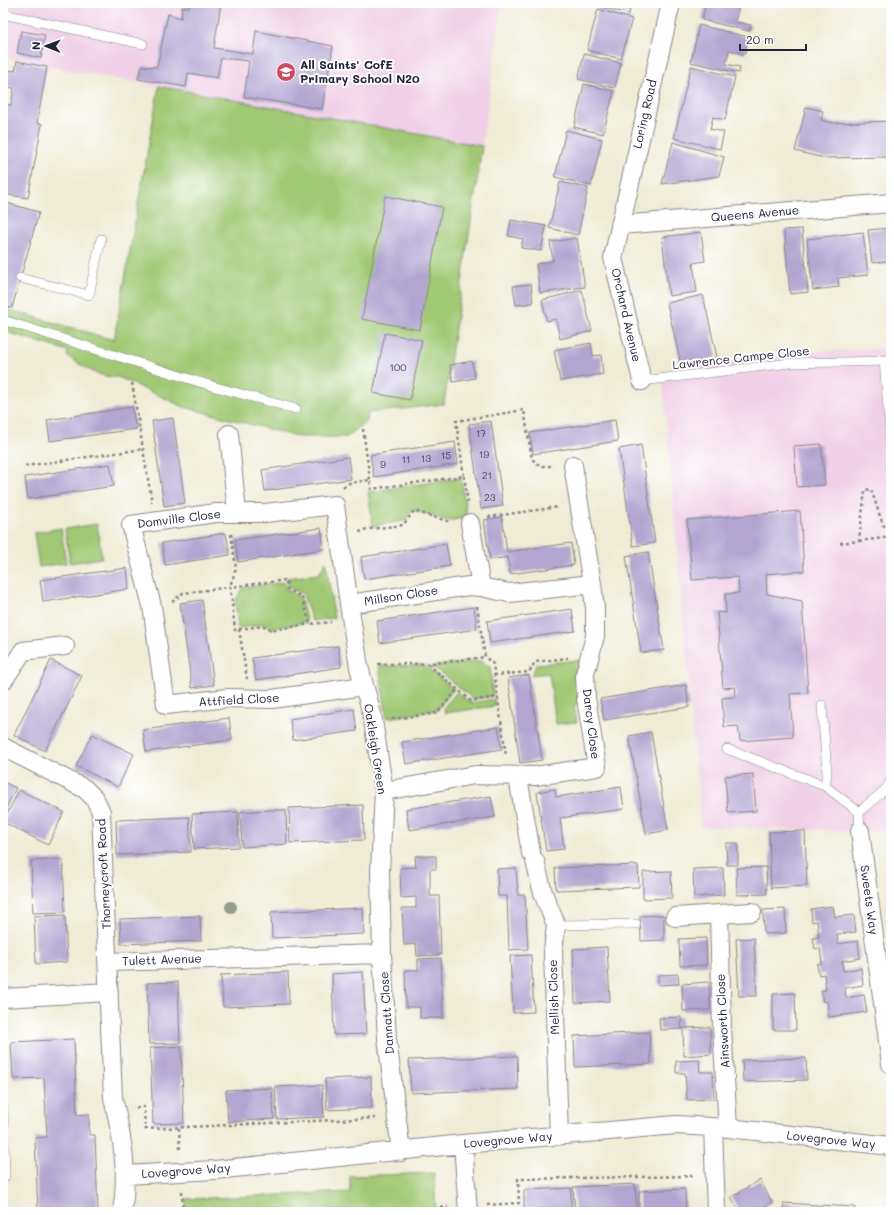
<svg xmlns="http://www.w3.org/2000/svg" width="894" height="1215" font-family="Mali,sans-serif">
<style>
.built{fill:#efd0e6}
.green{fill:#a1c974;stroke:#627658}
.building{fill:#b2a5d1}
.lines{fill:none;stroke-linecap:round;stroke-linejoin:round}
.lane-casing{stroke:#888688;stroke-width:10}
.street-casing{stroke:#888688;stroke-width:20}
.path{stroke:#888688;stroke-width:2.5;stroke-dasharray:3 3;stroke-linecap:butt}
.lane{stroke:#fff;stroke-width:9}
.street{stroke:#fff;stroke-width:18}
.tree{fill:#969c8b}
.labels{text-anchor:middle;stroke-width:4;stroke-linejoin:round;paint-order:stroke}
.number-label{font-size:10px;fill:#464360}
.poi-label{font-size:12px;font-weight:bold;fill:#22223b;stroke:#fff;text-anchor:start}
.street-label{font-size:12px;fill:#22223b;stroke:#fff}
</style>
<rect width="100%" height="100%" fill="#fff"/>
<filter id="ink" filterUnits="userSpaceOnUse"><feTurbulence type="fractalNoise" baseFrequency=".025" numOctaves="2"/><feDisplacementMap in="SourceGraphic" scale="8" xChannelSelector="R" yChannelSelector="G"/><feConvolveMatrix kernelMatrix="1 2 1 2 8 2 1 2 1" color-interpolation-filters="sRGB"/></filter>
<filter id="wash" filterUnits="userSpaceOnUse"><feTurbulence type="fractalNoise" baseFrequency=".012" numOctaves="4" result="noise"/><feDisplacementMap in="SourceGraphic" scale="16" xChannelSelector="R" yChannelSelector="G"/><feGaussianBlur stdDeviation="0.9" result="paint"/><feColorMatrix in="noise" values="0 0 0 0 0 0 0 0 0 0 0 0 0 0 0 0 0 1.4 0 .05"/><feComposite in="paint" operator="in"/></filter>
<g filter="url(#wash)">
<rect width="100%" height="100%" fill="#efebd4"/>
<path class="built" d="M3 3H157L178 7 179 3H502L482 146 3 58Z
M891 348V832L701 827 662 371 804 352Z"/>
<path class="green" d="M159 86 482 146 444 404 368 413 367 421 347 437H299L184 407 118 377C98 378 83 366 67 356L68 351 3 331V308L114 340Z
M461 478 467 517 449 521 413 510 404 521 373 526 368 492Z
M97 524 102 558 70 563 65 529Z
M61 528 66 563 39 567 34 533Z
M326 562 334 618 312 621 303 594 289 587 287 578 319 574Z
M285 582 286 589 300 597 307 622 272 628 265 624 238 628 235 602 242 588Z
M580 660V701L574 706 577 722 556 724 549 673 531 675 537 664Z
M482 661 490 667 493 696 473 699 432 666Z
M424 665 454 689 437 710 387 718 379 666Z
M457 692 471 703 494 699 495 706 445 713 444 707Z
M434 1173 436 1212H187L186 1199 350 1192V1176Z"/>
<g id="blocks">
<path class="building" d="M190 3H221L214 48 253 54 256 31 333 46 322 109 244 97 249 61 221 58 217 78 188 73 186 87 138 79 142 66 157 67 168 14 181 18 182 7H190Z
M596 3H631L629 14 595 6Z
M706 3H740L735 22 751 25 749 31 702 20Z
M598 9 632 19 621 59 587 50Z
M699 25 748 37 745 54 729 50 726 64 740 67 739 73 691 62Z
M21 31 45 35 41 58 17 53Z
M584 54 621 63 615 88 578 79Z
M17 61 47 67 37 123 42 124 28 198 3 194V141H4L6 131 3 130V104L11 105 14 88 6 87 10 70 15 71Z
M691 66 735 77 725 120 713 117 710 129 724 132 720 149 674 138Z
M584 84 614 91 603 134 574 127Z
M806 107 823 111 821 120 833 123 891 121V157L824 158 795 151Z
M566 130 602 139 591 186 555 177Z
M673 142 724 157 719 176 662 184Z
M560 182 588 188 578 235 549 228Z
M385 196 442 207 420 330 362 319Z
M3 202 39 212 12 308 3 306Z
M511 220 546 226 541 251 521 248 523 239 508 236Z
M891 228V261L872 263 868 230Z
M802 229 808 292 790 294 784 230Z
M701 232 705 261 693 263 697 292 669 296 662 237Z
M863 232 868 275 838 278 839 287 813 290 807 239Z
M577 238 585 287 540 293 536 264 553 261 550 242Z
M531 284 533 303 516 305 513 286Z
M582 290 592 331 560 339 556 319 547 321 542 300Z
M703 295 717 357 681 365 667 303Z
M385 333 422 340 410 400 373 393Z
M591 343 593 356 601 355 603 374 560 381 554 350Z
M472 361 475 378 453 382 450 365Z
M132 407 136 429 50 441 47 420Z
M173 418 185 503 164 506 152 421Z
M615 420 618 441 533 454 530 433Z
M491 421 503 506 481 509 469 424Z
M455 442 458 464 374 477 370 455Z
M821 444 825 485 797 487 794 446Z
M641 445 655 543 633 546 619 449Z
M348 457 351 479 265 491 262 470Z
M110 464 114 486 28 499 25 477Z
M800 511 804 571 766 574 767 594 802 601 808 693 790 694 793 737 740 741 738 726 724 727 722 698 736 697 735 687 723 688 717 612 726 613 725 594 739 593 738 577 692 580 687 520Z
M502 517 507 552 571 543 574 565 510 574 508 557 490 560 484 520Z
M321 528 324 549 238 562 235 540Z
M226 533 230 555 165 565 162 543Z
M446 544 450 566 364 579 361 557Z
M648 552 664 650 641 653 626 556Z
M127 568 129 589 43 602 40 580Z
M202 600 214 685 192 688 180 603Z
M474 607 477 629 380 643 377 621Z
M572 609 575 631 490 643 487 621Z
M338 646 341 667 256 680 252 658Z
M51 660 82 676 45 751 14 735Z
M529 675 542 760 520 763 508 678Z
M686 685 689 707 604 720 600 699Z
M354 709 357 731 293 740 290 719Z
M229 718 232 740 146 752 143 730Z
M498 727 502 749 406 764 402 742Z
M651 732 668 830 646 834 629 736Z
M92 734 134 754 118 787 76 766Z
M753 774 756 811 728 813 725 776Z
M3 782 16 788 3 814Z
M621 787 624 809 560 818 564 849 546 851 537 792 555 789 556 797Z
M19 790 64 812 48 845 3 822Z
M491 796 495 817 409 830 406 809Z
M363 805 364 840 290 843 289 808Z
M270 810H286L287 844 242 847 240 812Z
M238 812 239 847 194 849 192 814Z
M189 817 191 852 117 855 116 820Z
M805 831 807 886 771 888 769 832Z
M726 843H738V865H727Z
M415 856H436V869H430V896H439L441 955 417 956 416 944 404 945 402 908H416V897L401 898 400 868 416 867Z
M63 859 65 912 33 913 31 861Z
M638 865 639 887 556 890 555 868Z
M766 867 767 894 737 895 736 868Z
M516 868 518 895H525L528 949 509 950 507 896H498L497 869Z
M723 868 724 895 694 897 693 869Z
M671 871 672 898 643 899V872Z
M833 906 835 917 854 915 856 932 837 934 838 944 858 941 860 958 842 961 843 971 861 968 863 985 845 988 846 998 864 995 867 1012 829 1017 827 1001 823 1002 821 991 826 990 824 974 819 975 817 964 822 963 820 948 815 949 813 938 819 937 817 921 812 922 811 909Z
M363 908 364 934 272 938 271 912Z
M785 909 786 933 764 934 763 910Z
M65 915 67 962 36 964 34 916Z
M664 915V940L641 941 640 916Z
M200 916 201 941 121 944 120 919Z
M706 938 707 965 680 966 679 939Z
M754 938 757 996H739L736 939Z
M607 947 610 1001 575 1003 573 949Z
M531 955 534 1012 513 1013 510 956Z
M441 958 443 1018H420V1007H406L405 970H418V959Z
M288 972 289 1004 223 1007 221 975Z
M363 972 366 1034 334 1035 332 974Z
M678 974 679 984 658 985V975Z
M178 982 180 1043 149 1044 147 983Z
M709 982 710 1010 683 1011 682 984Z
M795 993 796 1030H773V994Z
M681 1017 682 1029 660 1030 659 1018Z
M710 1027 711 1054 684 1056 683 1028Z
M649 1032 651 1064 575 1067 574 1036Z
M74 1039 77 1115 89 1114V1135H95L98 1212H38L35 1138 47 1137 44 1078 13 1079 11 1042Z
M181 1046 184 1123 153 1124 150 1048Z
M517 1056 518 1089 411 1093 409 1060Z
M806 1058 807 1080 743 1082 742 1060Z
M699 1060 700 1072H713L714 1099 687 1100 685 1073H676V1061Z
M371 1077 372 1108 327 1110 325 1079Z
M322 1085 324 1117 277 1119 275 1087Z
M272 1088 274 1119 228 1122 226 1090Z
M760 1180 772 1202 755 1212H740L731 1197Z
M635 1184 637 1212H575L573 1187Z
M571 1188V1212H524V1190Z
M685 1189 686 1212H639V1191Z
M784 1203 818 1205V1212H783Z
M820 1205 855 1207 854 1212H820Z"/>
</g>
</g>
<g filter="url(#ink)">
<use href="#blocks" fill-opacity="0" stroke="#888688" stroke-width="1"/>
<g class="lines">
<defs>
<path id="lane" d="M3 14 143 44
M20 278 89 295 101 239
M3 320 212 386 296 409
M884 360 891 443
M642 381 790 363 891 361
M822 705 827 774 825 786 859 812
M727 749 825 786
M860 831 859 812 886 789 891 780
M556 925 636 924
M3 1108 5 1177H3"/>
<path id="street" d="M620 225 891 203
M642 381 613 258 671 3
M229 434 237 513
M573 465 592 584
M349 604 359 667 372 714 384 791 380 872 382 954 387 1038 401 1152
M3 681 23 651 65 646
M364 686 272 699 228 698 166 705 152 606 131 525 216 513H265L335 505 349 604 469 586 481 587
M3 747 85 789 95 799 101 812 113 1098C122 1136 129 1173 122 1212
M518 777 531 853
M384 791 475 775 535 776 597 767 586 698 585 674 595 636V608L592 584 509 593 481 587 470 523
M860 831 891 1064
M535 861 543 893 556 925 553 951 559 1136
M719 914 752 912
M675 917 719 914 722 1028 728 1128
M108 962 382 954
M3 998 109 992
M713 1127 716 1212
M463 1144 468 1212
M126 1175 215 1170 463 1144 676 1125 728 1128 891 1146"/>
</defs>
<use href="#lane" class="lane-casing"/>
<use href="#street" class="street-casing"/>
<path class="path" d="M132 383 152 503
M363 429 370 480
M25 466 144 449
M464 476 468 503
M343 487 349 483 370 480 371 489 464 476 456 421 524 410 532 459 540 466H554
M488 517 558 507
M360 533 361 530 403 525 414 511 451 522
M231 534 236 569 230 586 235 630 239 629 247 679
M859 541 891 537
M840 543 859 541 865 490 871 489 883 525 891 530
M172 602 183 593 286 580 287 589 302 597 310 624 331 622
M477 606 485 657 493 664 506 756
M239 629 265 626 271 630 310 624
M378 664H428L485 657
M428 664 471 701 497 697
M494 675 529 672 535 662 568 658
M392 719 437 713 457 690
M136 1108 144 1107 145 1129 377 1118
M179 1128 180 1152
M182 1191 183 1212
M487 1205 519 1203 518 1179 695 1176
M439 1212V1208L448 1207"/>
<use href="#lane" class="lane"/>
<use href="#street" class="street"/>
</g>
<circle class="tree" cx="231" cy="907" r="6"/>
</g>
<defs>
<symbol id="school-disc" viewBox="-11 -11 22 22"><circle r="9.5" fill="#d1495b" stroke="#fff"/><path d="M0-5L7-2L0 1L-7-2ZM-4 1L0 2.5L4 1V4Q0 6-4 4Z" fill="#fff"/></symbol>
</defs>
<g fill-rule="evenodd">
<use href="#school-disc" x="275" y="61" width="22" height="22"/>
</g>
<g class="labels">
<g class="number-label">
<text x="398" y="371">100</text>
<text x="481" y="437">17</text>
<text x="484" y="458">19</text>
<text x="446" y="459">15</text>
<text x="426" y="462">13</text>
<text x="406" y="463">11</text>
<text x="383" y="468">9</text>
<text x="487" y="479">21</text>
<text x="490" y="501">23</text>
</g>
<g class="poi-label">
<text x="300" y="69">All Saints' CofE<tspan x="300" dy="14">Primary School N20</tspan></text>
</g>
<g class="street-label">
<text transform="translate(645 114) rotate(-77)" y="4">Loring Road</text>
<text transform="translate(755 214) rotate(-5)" y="4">Queens Avenue</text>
<text transform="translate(626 315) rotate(77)" y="4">Orchard Avenue</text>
<text transform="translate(741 358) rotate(-6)" y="4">Lawrence Campe Close</text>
<text transform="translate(179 519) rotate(-7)" y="4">Domville Close</text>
<text transform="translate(401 596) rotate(-9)" y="4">Millson Close</text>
<text transform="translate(239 700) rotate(-3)" y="4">Attfield Close</text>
<text transform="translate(591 724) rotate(83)" y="4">Darcy Close</text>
<text transform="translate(375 749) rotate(81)" y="4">Oakleigh Green</text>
<text transform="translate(104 874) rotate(-93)" y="4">Thorneycroft Road</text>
<text transform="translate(869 900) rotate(82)" y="4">Sweets Way</text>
<text transform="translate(162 960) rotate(-2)" y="4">Tulett Avenue</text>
<text transform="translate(554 997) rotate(-92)" y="4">Mellish Close</text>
<text transform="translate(387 1013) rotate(-94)" y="4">Dannatt Close</text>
<text transform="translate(723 1021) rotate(-93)" y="4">Ainsworth Close</text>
<text transform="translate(508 1140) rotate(-5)" y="4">Lovegrove Way</text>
<text transform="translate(831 1140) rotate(6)" y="4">Lovegrove Way</text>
<text transform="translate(186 1171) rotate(-4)" y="4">Lovegrove Way</text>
</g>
</g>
<rect width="894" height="1215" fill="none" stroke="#fff" stroke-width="16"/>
<g transform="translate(46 46) rotate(271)" stroke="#ffffff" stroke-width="3" paint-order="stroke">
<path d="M0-3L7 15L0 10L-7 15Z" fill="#22223b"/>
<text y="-6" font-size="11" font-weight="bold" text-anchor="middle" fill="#22223b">N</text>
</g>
<path d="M740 44v6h66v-6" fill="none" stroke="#22223b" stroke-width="2"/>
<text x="746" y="44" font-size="12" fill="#22223b" stroke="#ffffff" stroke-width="3" paint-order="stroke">20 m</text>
</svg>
